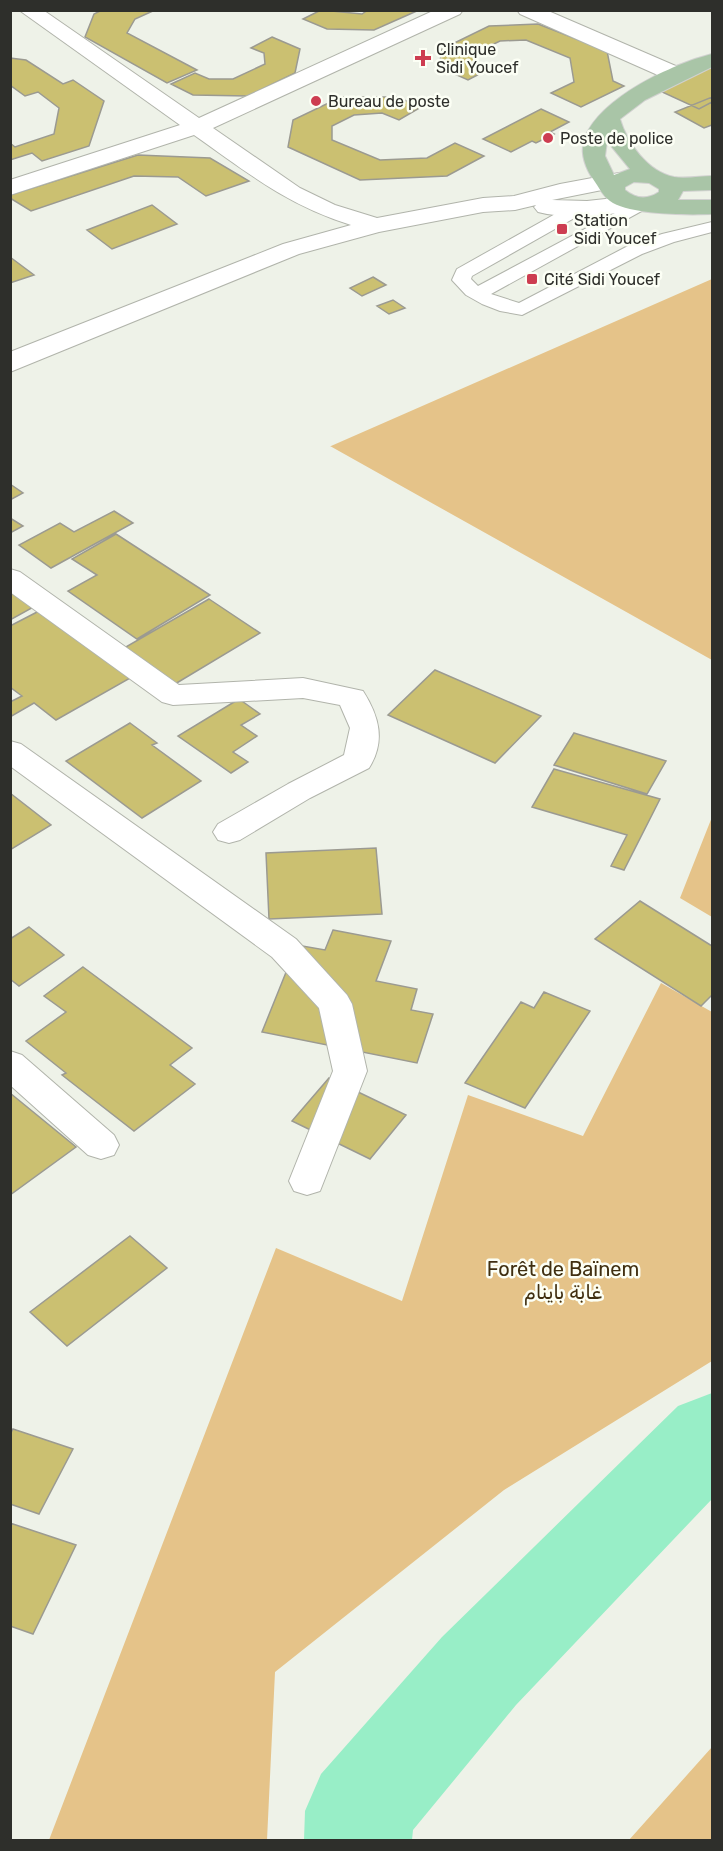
<svg xmlns="http://www.w3.org/2000/svg" width="723" height="1851" font-family="Rubik,Cairo,sans-serif">
<style>
.green{fill:#e5c389}
.lines{fill:none;stroke-linecap:round;stroke-linejoin:round}
.river{fill:#98eec7;fill-rule:evenodd}
.building{fill:#cbc071;stroke:#9b9a91;stroke-width:1.5}
.service-casing{stroke:#b1b4ab;stroke-width:2}
.minor-casing{stroke:#b1b4ab;stroke-width:2}
.primary-casing{stroke:#d1d1d0;stroke-width:2}
.service{fill:#fff;fill-rule:evenodd}
.minor{fill:#fff;fill-rule:evenodd}
.primary{fill:#a9c5a7;fill-rule:evenodd}
.poi-dot{fill:#cd3d51;stroke:#fcfff5;stroke-width:2}
.labels{text-anchor:middle;stroke-width:5;stroke-linejoin:round;paint-order:stroke}
.far-poi-label{font-size:16px;fill:#2e2f2b;stroke:#fcfff5;text-anchor:start}
.park-label{font-size:20px;fill:#402f10;stroke:#fcfff5}
</style>
<rect width="100%" height="100%" fill="#eef2e8"/>
<path class="green" d="M712 279V660L330 446H331Z
M712 817V917L680 898Z
M661 983 712 1012V1361L504 1490 275 1672 267 1840H49L276 1248 402 1301 468 1095 583 1136Z
M712 1747V1840H629Z"/>
<g class="lines">
<path class="river" d="M712 1393V1499L516 1705 413 1830 412 1840H304L305 1811 321 1774 442 1637 678 1406Z"/>
</g>
<path class="building" d="M102 10H155L135 19 127 33 197 70 167 83 85 37 94 14Z
M321 10 362 14 368 10H419L374 30 327 29 303 19Z
M538 24 607 51 613 81 624 86 581 107 551 93 574 82 570 58 526 40 500 41 473 54 474 63 489 69 468 80 439 67 442 49 489 26Z
M272 37 300 49 295 73 248 96 193 95 171 84 195 73 209 79H233L265 64 264 53 251 48Z
M10 58 26 60 63 84 73 80 104 101 89 146 42 161 32 153 10 160V143L15 147 54 134 59 108 38 92 25 96 10 85Z
M712 65V102L699 109 660 91Z
M341 97H397L421 107 399 120 382 113 354 115 332 126V140L380 160 427 158 455 143 484 156 447 176 360 180 288 147 293 120Z
M712 97V125L704 128 675 112Z
M541 109 569 122 550 132 554 134 536 143 532 141 511 152 483 139Z
M138 155 210 158 249 181 206 196 178 177 134 176 31 211 10 198V195Z
M152 205 177 224 112 249 87 230Z
M10 257 34 275 10 283Z
M373 277 386 285 362 296 350 288Z
M393 300 405 308 389 314 377 306Z
M10 484 23 493 10 500Z
M114 511 133 523 51 568 19 545 60 523 74 532Z
M10 518 23 526 10 533Z
M116 534 210 595 137 639 68 591 97 575 72 559Z
M10 583 39 604 10 620Z
M209 599 260 633 175 684 124 648Z
M41 610 132 677 56 720 34 703 10 717V702L22 696 10 687V626Z
M435 670 541 716 495 763 388 715Z
M239 699 260 714 241 725 257 736 233 752 248 762 231 773 178 736Z
M130 723 157 743 152 745 201 781 142 818 66 761Z
M574 733 666 761 647 794 554 765Z
M554 769 660 799 624 870 611 866 627 835 532 807Z
M10 793 51 825 10 850Z
M376 848 382 914 269 919 266 853Z
M640 901 712 946V995L701 1006 595 939Z
M29 927 64 955 19 986 10 979V939Z
M333 930 391 941 376 981 417 989 411 1010 433 1014 417 1063 262 1032 297 945 325 950Z
M83 967 192 1048 170 1065 195 1084 134 1131 62 1075 66 1073 26 1041 66 1012 44 996Z
M544 992 590 1011 525 1108 465 1083 521 1002 534 1008Z
M329 1078 406 1115 370 1159 292 1121Z
M10 1093 76 1147 10 1195Z
M130 1236 167 1268 67 1346 30 1312Z
M13 1429 73 1449 39 1514 10 1504V1434Z
M10 1523 76 1545 33 1634 10 1626Z"/>
<g class="lines">
<defs>
<path id="service" d="M641 199 647 200 650 204 647 208 491 294 519 303 628 246 662 234 712 222V232L674 242 642 254 522 315 500 311 482 304 466 295 452 280 457 269 573 204H585L588 208 585 212 472 276 471 279 478 286Z"/>
<path id="minor" d="M19 10H43L199 118 435 10H463L460 14 213 128 300 188 335 205 377 218 483 198 514 196 560 184 619 173 627 175 630 180 627 185 552 200 587 201 633 196 641 198 645 203 641 208C610 216 569 220 538 212L534 207 536 205 515 210 483 212 379 232 299 254 10 372V352L283 244 351 225C287 205 248 173 194 135L10 195V180L180 125Z
M517 10H546L685 70 688 75 685 80 677 81 669 80 520 14Z
M10 569 20 572 179 685 303 678 363 691C379 716 386 741 369 768L310 798 240 840 229 843 218 840 213 832 218 824 288 784 344 755 350 728 340 705 303 698 173 705 162 702 10 592Z
M10 741 21 744 296 939 347 995 352 1004 367 1071 320 1191 307 1195 294 1191 289 1181 333 1071 319 1008 272 957 10 766Z
M10 1051 22 1055 114 1135 119 1145 114 1155 101 1159 88 1155 10 1085Z"/>
<path id="primary" d="M712 54V67L645 100 620 119C627 143 648 172 674 177 686 179 701 176 712 176V190L683 191 678 200H712V214C689 215 628 215 610 201 602 195 597 184 591 176 584 164 580 150 585 137 602 97 672 64 712 54ZM607 141 630 169 614 175 605 156ZM634 182 649 183 659 189V192C647 200 636 199 625 190V187Z"/>
</defs>
<use href="#service" class="service-casing"/>
<use href="#minor" class="minor-casing"/>
<use href="#primary" class="primary-casing"/>
<use href="#service" class="service"/>
<use href="#minor" class="minor"/>
<use href="#primary" class="primary"/>
</g>
<g class="poi-dot">
<path d="M420 49h6v6h6v6h-6v6h-6v-6h-6v-6h6z"/>
<circle cx="316" cy="101" r="6"/>
<circle cx="548" cy="138" r="6"/>
<rect x="556" y="223" width="12" height="12" rx="3"/>
<rect x="526" y="273" width="12" height="12" rx="3"/>
</g>
<g class="labels">
<g class="far-poi-label">
<text x="436" y="55">Clinique<tspan x="436" dy="18">Sidi Youcef</tspan></text>
<text x="328" y="107">Bureau de poste</text>
<text x="560" y="144">Poste de police</text>
<text x="574" y="226">Station<tspan x="574" dy="18">Sidi Youcef</tspan></text>
<text x="544" y="285">Cité Sidi Youcef</text>
</g>
<g class="park-label">
<text x="563" y="1276">Forêt de Baïnem<tspan x="563" dy="23">غابة باينام</tspan></text>
</g>
</g>
<rect width="723" height="1851" fill="none" stroke="#2e2f2b" stroke-width="24"/>
</svg>
